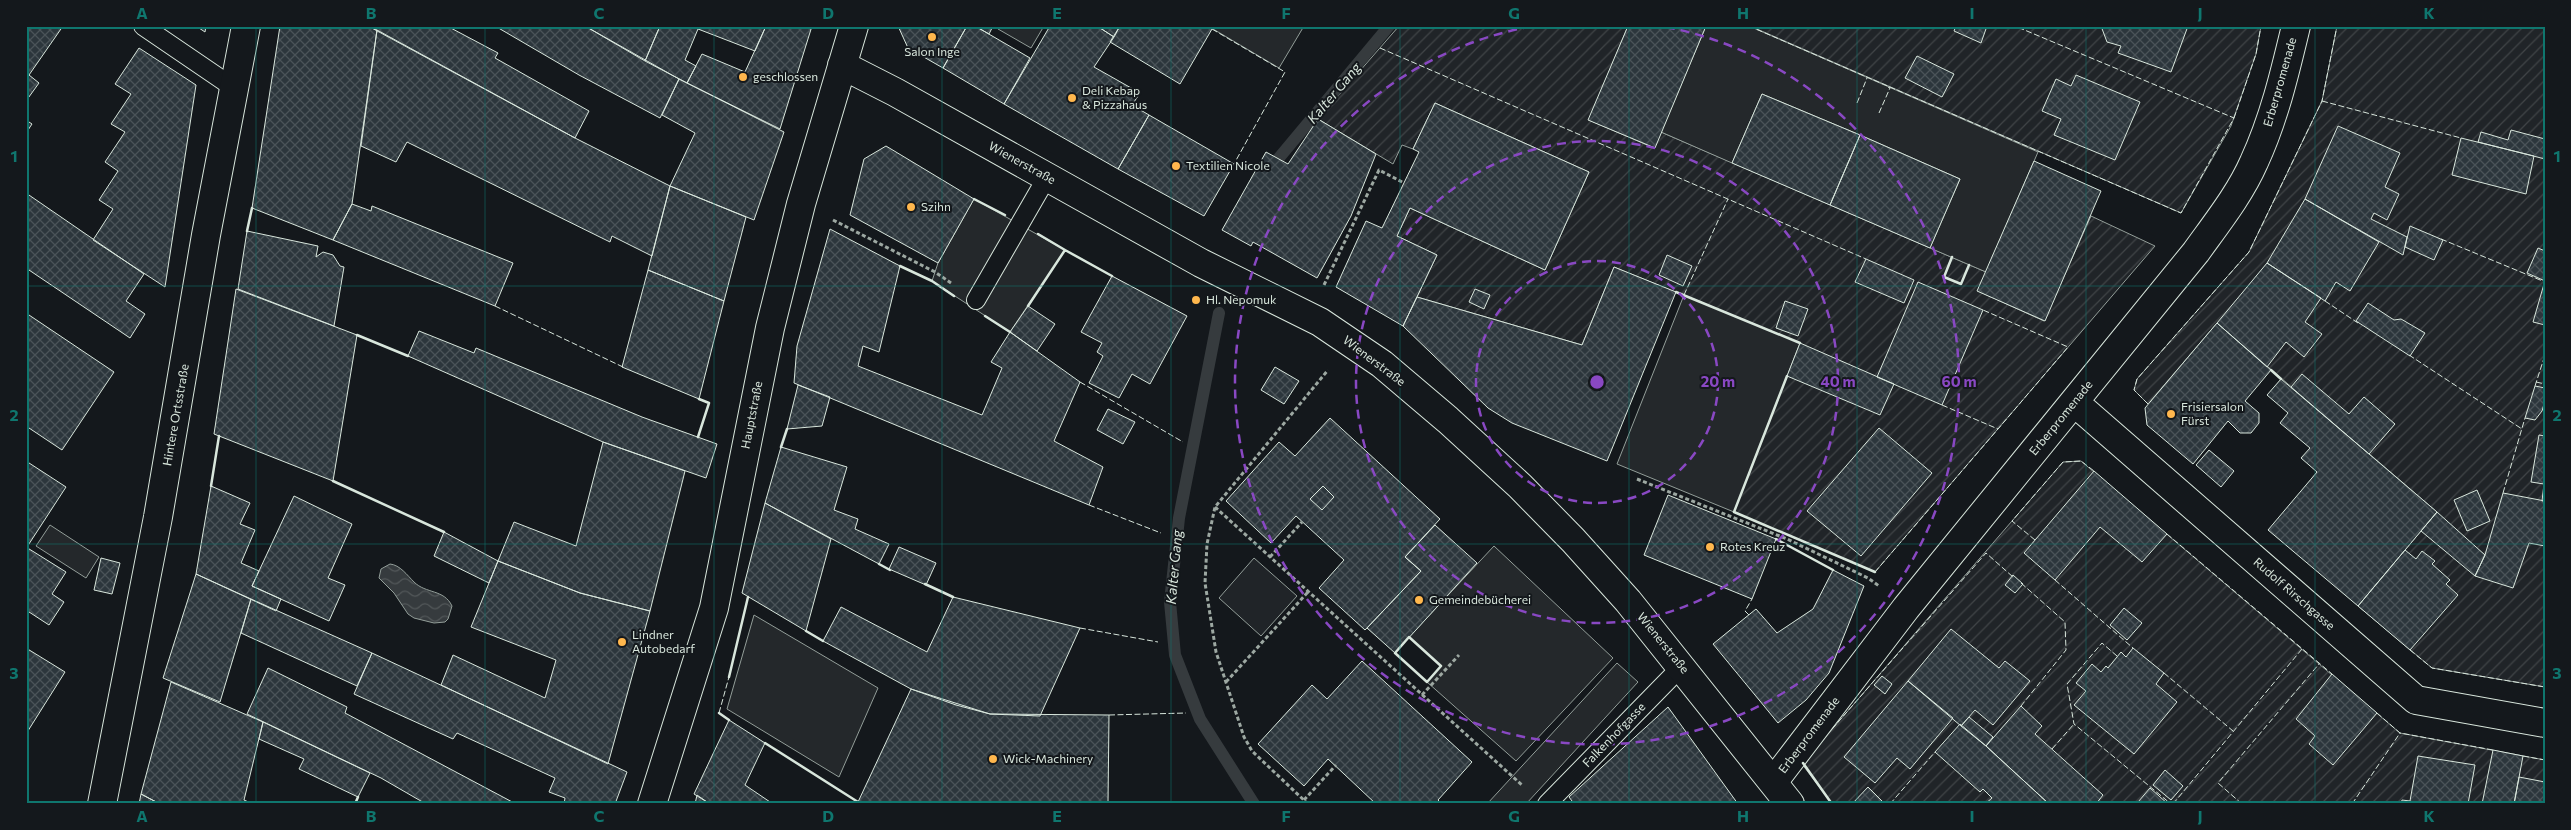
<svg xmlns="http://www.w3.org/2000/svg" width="2571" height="830" font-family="Commissioner,sans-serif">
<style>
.green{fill:#202428;stroke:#939e99}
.garden{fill:url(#garden-furrows);stroke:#939e99}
.parking{fill:#24282b;stroke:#939e99}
.water{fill:url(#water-waves);stroke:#939e99}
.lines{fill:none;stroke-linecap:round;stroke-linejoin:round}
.stream{stroke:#363b3e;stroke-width:12}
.building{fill:url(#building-cross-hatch);stroke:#d8e6dc}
.lane-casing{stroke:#d8e6dc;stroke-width:20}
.street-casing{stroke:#d8e6dc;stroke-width:30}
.secondary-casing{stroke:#d8e6dc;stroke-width:30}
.path{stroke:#9da8a2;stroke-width:3;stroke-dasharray:4 2.5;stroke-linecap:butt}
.lane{stroke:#14181c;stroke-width:18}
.street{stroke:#14181c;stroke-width:28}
.secondary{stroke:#14181c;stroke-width:28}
.fence{stroke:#d8e6dc;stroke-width:1;stroke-dasharray:6 2.5;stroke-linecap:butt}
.wall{stroke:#d8e6dc;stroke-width:2.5}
.grid{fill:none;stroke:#0f766e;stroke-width:1;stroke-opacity:0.55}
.ring{fill:none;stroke:#8948c3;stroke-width:2.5;stroke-dasharray:9 6}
.poi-dot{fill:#ffb74d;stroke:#14181c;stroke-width:2}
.labels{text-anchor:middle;stroke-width:4;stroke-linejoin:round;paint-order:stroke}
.poi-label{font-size:12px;fill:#d8e6dc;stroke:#14181c;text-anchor:start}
.street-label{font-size:12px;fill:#d8e6dc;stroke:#14181c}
.water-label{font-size:14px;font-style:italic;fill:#d8e6dc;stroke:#14181c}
.centre{fill:#8948c3;stroke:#14181c;stroke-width:2.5}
.ring-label{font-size:15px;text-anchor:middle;font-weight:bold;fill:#8948c3;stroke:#14181c;stroke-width:4;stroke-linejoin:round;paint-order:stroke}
.neatline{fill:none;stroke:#0f766e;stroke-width:2}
.grid-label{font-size:16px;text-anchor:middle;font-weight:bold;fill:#0f766e}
</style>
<defs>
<pattern id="garden-furrows" width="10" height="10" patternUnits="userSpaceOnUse" patternTransform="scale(1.25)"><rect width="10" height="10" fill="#202428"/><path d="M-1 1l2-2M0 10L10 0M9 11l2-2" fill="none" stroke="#404447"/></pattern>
<pattern id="water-waves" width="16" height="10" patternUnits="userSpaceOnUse" patternTransform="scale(1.25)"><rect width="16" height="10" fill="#363b3e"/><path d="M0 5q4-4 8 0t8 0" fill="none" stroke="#525759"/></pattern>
<pattern id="building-cross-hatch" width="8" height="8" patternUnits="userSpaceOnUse" patternTransform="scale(1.25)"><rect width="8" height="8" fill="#2c363c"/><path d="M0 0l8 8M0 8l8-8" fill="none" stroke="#4a5358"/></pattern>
</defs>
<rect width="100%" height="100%" fill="#14181c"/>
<path class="green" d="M1254 558 1297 596 1261 636 1219 598Z"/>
<path class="garden" d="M1399 26H1628L1589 120 1654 148 1661 132 1986 272 1978 291 2044 321 2091 216 2155 246 1875 572 1734 512 1800 343 1614 267 1582 345 1417 297 1437 255 1397 236 1410 208 1545 270 1589 172 1435 103 1413 149 1402 145 1393 164 1318 119Z
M1750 26H2261L2256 54 2231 126 2181 213Z
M2337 26H2545V687L2432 668 2358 606 2437 512 2217 323 2148 404 2134 390 2137 379 2249 252 2322 101Z
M2081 461 2400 733 2545 760V804H1832L1802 764 2063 462Z"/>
<path class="parking" d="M999 26H1044L1031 48 998 29Z
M1208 26H1304L1279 68Z
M1706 26H1749L2038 152 1986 272 1930 248 1960 179 1860 135 1762 94 1732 163 1661 132Z
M974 199 1065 250 1010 332 932 281 938 263Z
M1684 295 1800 343 1734 512 1617 464Z
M50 525 99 557 86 578 36 546Z
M1494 546 1613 658 1516 761 1427 682 1441 666 1409 637Z
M754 615 878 688 839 777 727 709Z
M1617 663 1638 682 1526 804H1487Z"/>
<path class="water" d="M390 564C400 565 407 575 414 582 426 594 444 589 452 606L448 619 445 622 434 623 414 618 408 614 394 593 379 578 381 569Z"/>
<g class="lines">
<path class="stream" d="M1278 159 1389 26
M1219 313 1179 518 1170 602 1175 655 1200 719 1254 804"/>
</g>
<path class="building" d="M26 26H63L29 75 39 83 26 101Z
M196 26H206L205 32Z
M280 26H368L377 30 352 204 333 240 252 208Z
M368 26H447L498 53 495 58 589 111 575 138Z
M495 26H585L679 79 660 118 579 75Z
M585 26H660L645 61Z
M660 26H766L755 51 698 29 685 60 696 66 687 83 645 61Z
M766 26H812L780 129 687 83 702 54 745 72Z
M898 26H967L943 68 908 48Z
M967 26H975L1030 58 1004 104 943 68Z
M975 26H993L989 34Z
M1050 26H1097L1114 37 1094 67 1140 93 1132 105 1149 115 1118 169 1004 104Z
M1097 26H1120L1114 37Z
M1120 26H1208L1212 29 1180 84 1110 42Z
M1628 26H1706L1655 148 1588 120Z
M1956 26H1987L1981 43 1954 31Z
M2101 26H2188L2171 72 2118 53 2121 46 2107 42Z
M377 30 575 138 670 186 652 256 612 236 610 242 407 142 396 162 361 146Z
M139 48 196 85 165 287 93 240 113 209 99 200 118 171 105 162 125 132 111 124 131 94 115 84Z
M1917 56 1954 74 1942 97 1905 78Z
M2076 75 2140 102 2115 160 2054 135 2061 119 2042 111 2056 79 2071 86Z
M679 79 784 132 754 220 670 186 695 133 662 115Z
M1762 94 1860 135 1830 205 1732 163Z
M1435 103 1589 172 1545 270 1410 208 1397 236 1437 255 1403 326 1336 287 1366 221 1382 228 1419 152 1413 149Z
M1149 115 1234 164 1204 216 1118 169Z
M1318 119 1376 154 1351 216 1317 278 1253 242 1251 246 1222 230 1266 152 1288 164Z
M26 120 32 124 26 133Z
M2338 126 2400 153 2385 187 2399 194 2387 220 2374 213 2371 219 2407 237 2403 255 2305 199Z
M2511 130 2545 139V159L2478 142 2481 132 2508 140Z
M1860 135 1960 179 1930 248 1830 205Z
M2461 138 2534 156 2526 194 2452 175Z
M886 146 974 199 938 263 850 215 864 159Z
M2034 161 2101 191 2045 321 1977 291Z
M670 186 746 217 724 301 648 270Z
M26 193 144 274 126 301 145 314 130 338 26 268Z
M2305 199 2379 242 2350 291 2336 282 2325 301 2267 263Z
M352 204 371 211 372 206 513 263 495 306 333 240Z
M2410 226 2443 240 2434 260 2405 247Z
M830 229 900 266 879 352 863 346 858 366 982 415 1002 368 991 362 1010 332 1080 382 1054 441 1103 467 1089 505 794 383 797 346Z
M247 231 318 246 316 257 323 252 333 255 340 266 344 267 334 326 238 289Z
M2538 248 2545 251V281L2527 273Z
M1667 255 1692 266 1683 286 1659 275Z
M1866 259 1914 280 1904 303 1855 282Z
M2267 263 2321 298 2305 322 2322 334 2304 357 2286 342 2267 367 2217 323Z
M1614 267 1676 292 1607 461 1512 423 1488 408 1403 326 1417 297 1582 345Z
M648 270 724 301 699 399 622 367Z
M1112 276 1187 316 1150 384 1132 374 1119 398 1089 383 1103 356 1097 352 1102 343 1081 332Z
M1918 282 1983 310 1942 405 1877 377Z
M2544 284 2545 285V325L2533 322Z
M236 289 357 335 333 481 214 434Z
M1475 289 1490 295 1484 309 1469 302Z
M1785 301 1808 309 1798 336 1776 328Z
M2368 303 2394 320 2401 319 2425 333 2410 356 2356 321Z
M1028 306 1055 324 1037 351 1010 332Z
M26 313 114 372 62 450 26 426Z
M2217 323 2271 370 2245 401 2259 413V423L2251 433H2240L2228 421 2193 464 2147 425 2145 408Z
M419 331 474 353 476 348 642 417 717 444 706 478 603 442 408 356Z
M1800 343 1894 384 1880 415 1787 376Z
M1275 367 1299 381 1284 404 1261 390Z
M2302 374 2349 414 2364 397 2395 424 2369 454 2291 387Z
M2281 379 2437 512 2358 606 2268 530 2317 472 2301 458 2310 448 2280 423 2288 413 2267 395Z
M798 385 830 397 822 426 787 429Z
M2535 386 2545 388V401L2542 411 2535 420 2525 418Z
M1108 409 1135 422 1123 444 1097 430Z
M1330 418 1440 519 1405 557 1421 571 1365 630 1319 588 1344 560 1296 516 1271 543 1226 501 1279 442 1295 456Z
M1879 428 1932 473 1861 556 1807 511Z
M2539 435 2545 436V501H2542L2544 484 2531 482Z
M603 442 685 471 650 611 580 593 498 561 514 522 576 546Z
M781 447 847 467 834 510 858 519 855 529 889 544 879 564 765 503Z
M2209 450 2234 471 2221 487 2196 465Z
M26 461 66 487 27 547H26Z
M2094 471 2167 534 2142 562 2100 527 2055 580 2024 553Z
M211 486 250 503 240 524 255 530 241 563 259 571 252 586 281 599 276 611 196 574Z
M1323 486 1334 497 1322 510 1310 499Z
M2477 490 2490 521 2467 531 2454 500Z
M2503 493 2545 501V546L2529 543 2513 588 2475 576 2485 555Z
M1668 495 1776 539 1752 599 1644 555Z
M294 496 352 524 328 578 345 585 329 621 252 586Z
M765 503 831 539 806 631 742 593Z
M2437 512 2485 555 2475 576 2421 531Z
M1435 525 1477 563 1395 653 1367 628 1421 571 1405 557Z
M444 532 498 561 489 583 434 556Z
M26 547 66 572 52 594 64 602 49 625 26 610Z
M899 547 936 563 926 585 889 569Z
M2405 550 2416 559 2422 551 2435 561 2432 564 2450 580 2446 584 2458 595 2410 650 2358 606Z
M101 558 120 563 112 594 94 590Z
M498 561 580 593 650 611 608 764 441 685 453 655 545 698 556 660 471 627Z
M1833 570 1864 586 1829 673 1806 700 1778 723 1713 644 1756 609 1777 633 1813 609Z
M196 574 251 599 220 702 163 678Z
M2013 575 2023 584 2015 593 2005 585Z
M953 597 1080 628 1040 716 990 714 956 705 911 689 823 641 841 607 927 652Z
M251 599 372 653 357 686 241 633Z
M2124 608 2142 623 2127 640 2110 625Z
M1951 629 1999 668 2005 661 2030 681 1993 725 1975 710 1961 726 1908 681Z
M26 648 65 672 26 734Z
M2133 648 2164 673 2156 684 2177 702 2134 754 2074 705 2086 691 2076 683 2092 664 2101 672 2106 666 2108 668 2121 652 2126 657Z
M372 653 627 772 615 804H564L565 798 549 792 555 778 457 733 453 739 354 694Z
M1362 661 1472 762 1438 800 1442 804H1376L1328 759 1304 786 1258 744 1312 685 1327 699Z
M268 668 347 707 345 713 516 804H426L381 778 247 714Z
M2332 674 2377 713 2333 765 2309 744 2315 736 2296 719Z
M1882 676 1892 684 1885 694 1874 685Z
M1908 681 1953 718 1910 769 1897 758 1875 783 1844 757Z
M171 682 263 722 244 800 253 804H160L141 794Z
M911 689 990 714 1109 715 1108 804 858 802Z
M2021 706 2042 726 2035 734 2103 795 2096 804H2049L1986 746Z
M1668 707 1738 804H1570L1572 801 1569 797Z
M1969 717 1993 737 1986 746 1961 726Z
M729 720 765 743 745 785 773 804H710L694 794Z
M263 722 370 773 358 797 299 769 304 759 259 739Z
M1960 724 1986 746 2049 804H1985L1992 798 1983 789 1980 792 1935 752Z
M2493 750 2523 756 2514 804H2482Z
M2418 756 2475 765 2468 804H2401L2402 800 2410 801Z
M2165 770 2183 786 2171 800 2153 785Z
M2519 777 2545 782V804H2514Z
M1868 787 1885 804H1852Z
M2150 788 2168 804H2140L2138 802Z
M141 794 160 804H139Z
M697 795 710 804H695Z"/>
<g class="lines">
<defs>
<path id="lane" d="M143 26 234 88
M976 300 1047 177
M1547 804 1682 666"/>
<path id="street" d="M2074 402 2416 700 2545 723
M1774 781 1906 608 2196 252C2216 224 2240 194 2254 162 2274 119 2285 72 2296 26
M102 804 158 517 206 235 246 26"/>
<path id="secondary" d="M842 65 895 92 1201 263 1320 322 1382 364 1448 420 1520 486 1573 540 1628 601 1790 804
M652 804 714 608 770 328 801 204 854 26"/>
</defs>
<use href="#lane" class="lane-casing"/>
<use href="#street" class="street-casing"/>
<use href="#secondary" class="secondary-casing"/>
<path class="path" d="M833 220 935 272 951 283
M1324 285 1379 170 1404 183
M1637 479 1787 539 1868 578 1879 586
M1215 507 1523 786
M1270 557 1302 522
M1226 682 1308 592
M1422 695 1459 655
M1304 800 1336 765
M1308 804 1252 751 1244 737 1216 652 1205 583 1207 544 1215 507 1328 370"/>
<use href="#lane" class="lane"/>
<use href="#street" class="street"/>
<use href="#secondary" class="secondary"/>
<path class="fence" d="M1749 26 2181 213 2234 118 2015 26
M1212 29 1285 72 1234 164
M1380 48 1866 259
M2322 101 2461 138
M1857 103 1867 78
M1879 113 1890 88 1888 87
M2234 118 2256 54 2261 26
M2441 239 2545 282
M1684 295 1728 199
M2325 301 2358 323
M495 306 623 367
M2409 355 2522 429
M1080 382 1183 442
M2536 382 2545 384
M2535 386 2545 355
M2148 404 2134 390 2137 379 2249 252 2322 101 2337 26
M1942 405 1998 429 2068 347 1983 310
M2503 493 2525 418
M1089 505 1161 533
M2167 534 2332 674
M2035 540 2012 521 2063 462 2081 461 2094 471
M1875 572 1998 429
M2055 580 2133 648
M2021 583 2065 622 2066 650 2021 706
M1749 615 1745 611 1752 599
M1080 628 1158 642
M2410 650 2432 668 2545 687
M2117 656 2102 643 2067 684 2074 724 2171 804
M2164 673 2233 731
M719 713 729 677
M2377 713 2400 733 2493 750 2492 752
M1109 715 1186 713
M1832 729 1986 553 2013 577
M2052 749 2074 724
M2523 756 2545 760
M1890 804 1935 752
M2173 804 2302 649
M2242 804 2218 783 2319 664
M2352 804 2400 733"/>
<path class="wall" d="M974 199 1005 215
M247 231 252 208
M1065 250 1112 276
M1952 257 1944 277 1961 284 1969 265
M900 266 932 281 954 296
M1676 292 1800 343
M1028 306 1065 250 1038 234
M985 316 1010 332
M357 335 408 356
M2271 370 2281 379
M1787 376 1734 512 1875 572
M698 437 709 403 699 399
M781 447 787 429
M333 481 444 532
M211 486 219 436
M1776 539 1833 570
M879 564 890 570
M925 584 953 597
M806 631 823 641
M1409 637 1441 666 1427 682 1395 653Z
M729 677 748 597
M719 713 729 720
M765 743 858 802
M1803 763 1832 804
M355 804 358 797"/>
</g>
<path class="grid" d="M256 26V804M485 26V804M714 26V804M942 26V804M1171 26V804M1400 26V804M1629 26V804M1857 26V804M2086 26V804M2315 26V804M26 286H2545M26 544H2545"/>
<g class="ring">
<circle cx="1597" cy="382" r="121"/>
<circle cx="1597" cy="382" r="241"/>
<path d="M1666 27A362 362 0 1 1 1528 27"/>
</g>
<g class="poi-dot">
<circle cx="932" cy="37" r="5"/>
<circle cx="743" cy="77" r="5"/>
<circle cx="1072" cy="98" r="5"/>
<circle cx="1176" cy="166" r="5"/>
<circle cx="911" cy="207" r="5"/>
<circle cx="1196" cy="300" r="5"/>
<circle cx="2171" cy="414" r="5"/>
<circle cx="1710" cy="547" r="5"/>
<circle cx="1419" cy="600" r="5"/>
<circle cx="622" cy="642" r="5"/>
<circle cx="993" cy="759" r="5"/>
</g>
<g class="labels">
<g class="poi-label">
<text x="932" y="56" text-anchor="middle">Salon Inge</text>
<text x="753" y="81">geschlossen</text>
<text x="1082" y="95">Deli Kebap<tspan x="1082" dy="14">&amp; Pizzahaus</tspan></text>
<text x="1186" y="170">Textilien Nicole</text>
<text x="921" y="211">Szihn</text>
<text x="1206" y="304">Hl. Nepomuk</text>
<text x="2181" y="411">Frisiersalon<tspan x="2181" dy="14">Fürst</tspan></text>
<text x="1720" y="551">Rotes Kreuz</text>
<text x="1429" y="604">Gemeindebücherei</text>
<text x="632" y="639">Lindner<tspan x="632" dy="14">Autobedarf</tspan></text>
<text x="1003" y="763">Wick-Machinery</text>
</g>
<g class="street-label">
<text transform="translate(2280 82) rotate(-74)" y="4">Erberpromenade</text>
<text transform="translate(1022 163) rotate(29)" y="4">Wienerstraße</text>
<text transform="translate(1374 361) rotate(37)" y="4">Wienerstraße</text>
<text transform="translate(176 415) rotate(-80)" y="4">Hintere Ortsstraße</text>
<text transform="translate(752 415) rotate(-79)" y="4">Hauptstraße</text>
<text transform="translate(2061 418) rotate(-51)" y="4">Erberpromenade</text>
<text transform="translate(2294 594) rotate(41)" y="4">Rudolf Rirschgasse</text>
<text transform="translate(1663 643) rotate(51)" y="4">Wienerstraße</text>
<text transform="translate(1614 735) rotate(-46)" y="4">Falkenhofgasse</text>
<text transform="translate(1809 735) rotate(-53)" y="4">Erberpromenade</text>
</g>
<g class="water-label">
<text transform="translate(1334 93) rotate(-50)" y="5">Kalter Gang</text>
<text transform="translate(1174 567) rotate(-85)" y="5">Kalter Gang</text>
</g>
</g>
<circle cx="1597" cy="382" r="8" class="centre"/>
<g class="ring-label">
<text x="1718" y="387">20 m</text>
<text x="1838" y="387">40 m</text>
<text x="1959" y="387">60 m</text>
</g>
<rect width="2571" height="830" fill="none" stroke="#14181c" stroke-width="55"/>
<rect x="28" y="28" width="2516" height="774" class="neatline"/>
<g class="grid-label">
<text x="142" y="19">A</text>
<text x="371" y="19">B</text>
<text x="599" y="19">C</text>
<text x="828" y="19">D</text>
<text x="1057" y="19">E</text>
<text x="1286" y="19">F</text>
<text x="1514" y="19">G</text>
<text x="1743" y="19">H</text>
<text x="1972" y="19">I</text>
<text x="2200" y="19">J</text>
<text x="2429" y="19">K</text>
<text x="14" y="162">1</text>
<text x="2557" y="162">1</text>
<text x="14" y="421">2</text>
<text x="2557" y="421">2</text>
<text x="14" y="679">3</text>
<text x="2557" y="679">3</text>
<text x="142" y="822">A</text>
<text x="371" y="822">B</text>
<text x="599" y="822">C</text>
<text x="828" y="822">D</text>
<text x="1057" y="822">E</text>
<text x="1286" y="822">F</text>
<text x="1514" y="822">G</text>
<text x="1743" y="822">H</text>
<text x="1972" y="822">I</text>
<text x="2200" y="822">J</text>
<text x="2429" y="822">K</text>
</g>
</svg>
